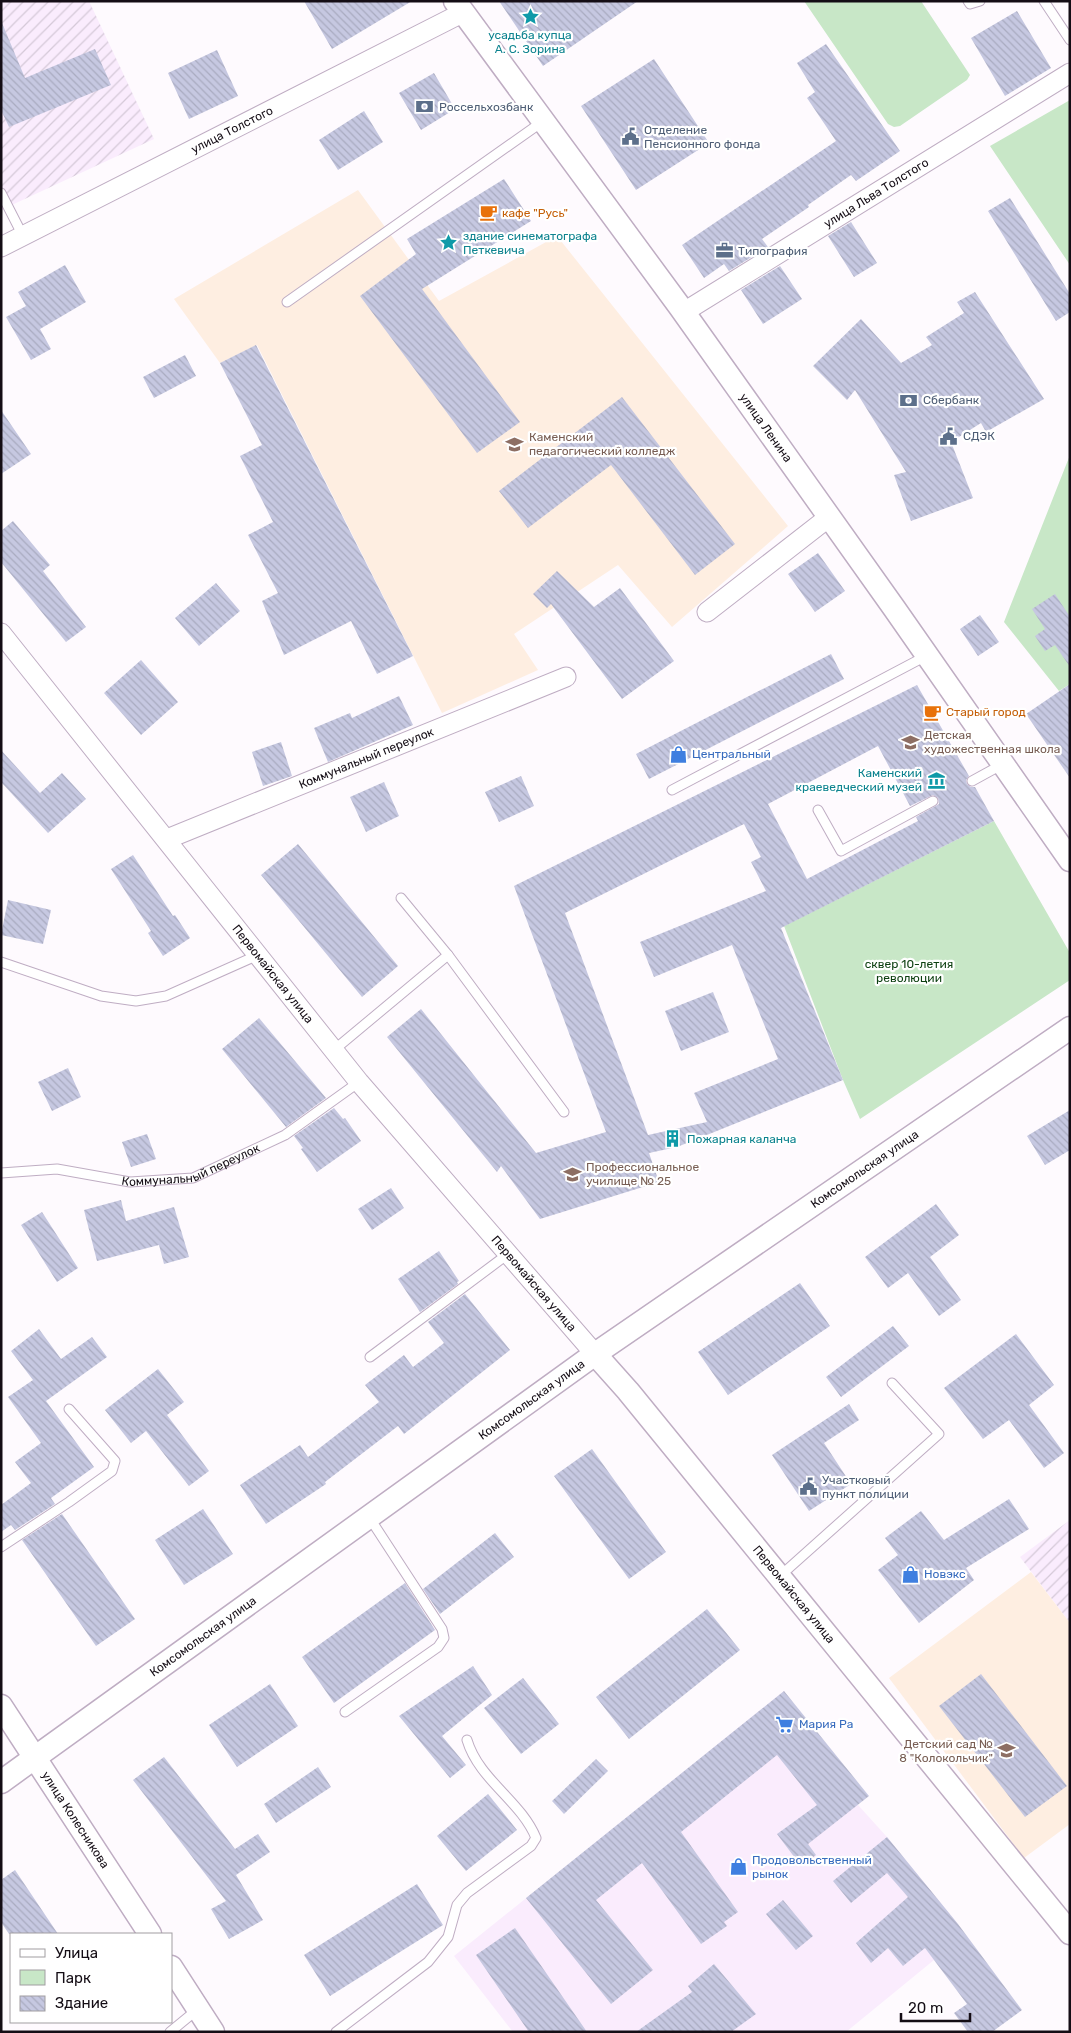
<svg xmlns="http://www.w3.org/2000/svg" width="1071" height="2033" font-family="Rubik,sans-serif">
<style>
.built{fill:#faecfd}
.industrial{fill:url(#industrial-furrows)}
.education{fill:#feeee1}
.green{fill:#c8e7c7}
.building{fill:url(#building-back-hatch);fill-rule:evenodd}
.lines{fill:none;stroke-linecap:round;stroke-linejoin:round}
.service-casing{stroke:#bfadc3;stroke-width:11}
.minor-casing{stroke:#bfadc3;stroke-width:21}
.tertiary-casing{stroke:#bfadc3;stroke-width:25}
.service{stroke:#fff;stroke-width:9}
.minor{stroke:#fff;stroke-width:19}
.tertiary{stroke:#fff;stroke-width:22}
.labels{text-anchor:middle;stroke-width:4.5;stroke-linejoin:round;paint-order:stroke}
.culture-label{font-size:12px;fill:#0d838f;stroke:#fff;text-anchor:start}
.service-label{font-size:12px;fill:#4e5e75;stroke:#fff;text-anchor:start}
.street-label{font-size:12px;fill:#140d15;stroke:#fff}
.food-label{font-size:12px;fill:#c56008;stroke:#fff;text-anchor:start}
.education-label{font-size:12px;fill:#785e54;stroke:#fff;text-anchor:start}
.shop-label{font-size:12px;fill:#366cbe;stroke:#fff;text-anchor:start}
.park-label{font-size:12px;fill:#0d4011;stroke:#fff}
</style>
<defs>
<pattern id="industrial-furrows" width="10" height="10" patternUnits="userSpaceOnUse" patternTransform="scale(1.25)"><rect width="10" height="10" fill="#faecfd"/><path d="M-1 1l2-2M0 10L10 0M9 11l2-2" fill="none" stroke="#d5c9d8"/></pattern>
<pattern id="building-back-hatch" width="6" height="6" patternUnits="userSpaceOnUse" patternTransform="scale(1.25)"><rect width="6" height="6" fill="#c6c8e1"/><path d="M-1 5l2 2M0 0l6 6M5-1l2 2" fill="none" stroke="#a9abc0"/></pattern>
</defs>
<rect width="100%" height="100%" fill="#fefafe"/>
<path class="built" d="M784 1691 858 1805 887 1837 957 1923 934 1960 846 2032H513L454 1956Z"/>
<path class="industrial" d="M1 1H89L154 139 1 210Z
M1070 1520V1623L1020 1557Z"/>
<path class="education" d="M358 190 439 301 557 236 788 526 672 627 618 565 514 634 538 670 442 713 257 345 220 363 174 299Z
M1031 1572 1070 1623V1824L1024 1858 889 1678Z"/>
<path class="green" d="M804 1H921L970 75 967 80 900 126 894 127 888 124Z
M1070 100V265L990 146Z
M1070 455V684L1059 691 1004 622Z
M994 821 1070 953V980L860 1119 843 1080 784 926Z"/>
<path class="building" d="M304 1H412L332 49Z
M499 1H638L543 66Z
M1017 11 1051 68 1005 96 971 38Z
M2 23 25 78 95 49 111 85 9 127 1 110Z
M826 44 900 151 856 181 851 175 808 205 809 207 762 239 768 247 729 271 724 264 704 278 682 245 836 141 807 98 815 92 797 63Z
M217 50 238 96 189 119 168 73Z
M654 59 709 143 636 190 581 106Z
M434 73 455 109 421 130 399 93Z
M364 111 383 142 338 170 319 140Z
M504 179 531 221 422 289 520 422 477 453 360 296 416 254 407 239Z
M1010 198 1070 294V312L1056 321 988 211Z
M851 222 877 263 854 277 828 236Z
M65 265 86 302 40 329 51 349 31 360 6 317 26 306 18 292Z
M780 266 802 299 763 324 741 290Z
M975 292 1044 399 986 432 981 423 951 442 973 498 911 521 894 475 906 472 855 390 847 400 813 366 861 319 901 363 932 345 926 337 964 313 957 302Z
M256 345 413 656 377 674 351 621 284 655 262 601 278 593 248 535 273 522 240 456 262 445 220 363Z
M185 355 196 376 154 398 143 377Z
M622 397 735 544 695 575 611 465 528 528 499 491Z
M1 410 31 454 1 474Z
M13 521 50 565 43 571 86 627 66 642 1 562V531Z
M818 553 845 591 815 612 788 574Z
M557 571 594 607 620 588 674 661 622 699 551 604 547 608 533 594Z
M216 583 240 611 199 646 175 618Z
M1055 594 1070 617V667L1055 645 1045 651 1035 636 1045 629 1032 609Z
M980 615 999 642 978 656 960 629Z
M831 654 844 679 649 779 636 754Z
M141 660 178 702 141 735 104 693Z
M1070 684V778L1026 714Z
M917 685 969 776 966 780 967 784 971 787H975L994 821 781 928 843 1080 677 1147 649 1153 659 1182 540 1219 501 1166 497 1172 387 1037 421 1009 536 1153 606 1132 514 886ZM878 746 910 806 933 795 938 798 939 804 916 817 918 821 807 879 768 804ZM744 824 761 857 751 862 766 891 640 942 654 977 732 945 778 1059 694 1093 707 1122 648 1135 565 913Z
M399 696 413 725 328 762 314 728 350 713 352 718Z
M281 742 292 776 263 786 252 752Z
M1 750 40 793 62 773 86 799 48 833 1 782Z
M521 776 534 806 499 822 485 792Z
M384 782 399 816 366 832 350 797Z
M298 844 398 966 362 997 261 875Z
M133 855 173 916 175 915 190 938 163 956 148 933 151 931 111 869Z
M8 900 51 910 43 944 1 935Z
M713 992 729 1032 681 1051 665 1011Z
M259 1018 326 1098 286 1127 222 1049Z
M68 1068 81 1097 52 1111 38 1082Z
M334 1108 343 1119 345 1118 361 1141 317 1172 301 1149 303 1148 294 1136Z
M1070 1110V1150L1045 1165 1027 1136Z
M147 1134 156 1159 131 1167 122 1142Z
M391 1188 404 1208 372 1230 358 1209Z
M121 1200 126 1221 174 1207 189 1257 164 1264 159 1245 97 1261 84 1210Z
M936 1204 959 1235 930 1257 961 1300 939 1316 908 1273 888 1288 865 1257Z
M42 1212 78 1268 57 1282 21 1225Z
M439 1251 459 1281 457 1282 458 1284 420 1312 398 1279Z
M800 1283 830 1326 728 1395 698 1352Z
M465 1294 510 1350 404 1434 398 1426 325 1482 326 1484 266 1524 240 1485 300 1445 308 1457 379 1402 365 1385 404 1355 413 1367 444 1343 428 1322Z
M893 1326 909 1346 841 1397 826 1377Z
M39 1329 61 1359 92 1337 107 1357 46 1401 94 1467 51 1498 55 1504 15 1530 11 1525 1 1532V1505L31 1483 15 1462 41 1443 8 1397 33 1380 11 1351Z
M1016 1334 1054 1385 1029 1405 1064 1453 1044 1468 1009 1420 983 1439 944 1388Z
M158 1369 184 1402 167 1415 209 1471 189 1486 146 1431 131 1443 105 1410Z
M849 1404 859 1420 824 1443 851 1484 809 1511 772 1455Z
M592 1449 666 1552 629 1579 554 1476Z
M1009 1499 1029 1529 966 1568 974 1580 919 1623 878 1570 898 1555 885 1538 921 1511 944 1540Z
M203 1509 233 1554 184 1585 155 1540Z
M62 1514 135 1619 96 1646 22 1540Z
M495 1533 514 1557 440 1614 423 1589Z
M405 1583 435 1630 334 1703 302 1657Z
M707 1609 740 1650 629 1739 596 1697Z
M473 1666 492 1695 442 1736 466 1765 450 1778 399 1716Z
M981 1674 1067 1786 1025 1817 939 1706Z
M523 1678 559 1724 521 1754 484 1708Z
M270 1684 298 1726 237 1767 209 1725Z
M784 1691 869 1796 808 1844 816 1855 801 1866 777 1834 817 1805 777 1755 681 1832 738 1912 724 1922 727 1926 701 1944 642 1863 596 1900 653 1970 611 2004 526 1898Z
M164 1757 235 1849 258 1834 270 1852 236 1875 263 1920 229 1939 211 1909 226 1901 133 1780Z
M596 1759 608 1771 564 1814 552 1801Z
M318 1767 331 1787 276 1823 264 1804Z
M488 1794 517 1830 466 1871 437 1836Z
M887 1837 958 1924 1022 2010 992 2032H968L954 2013 967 2004 925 1948 903 1966 888 1948 871 1963 856 1943 908 1897 887 1873 851 1903 833 1881Z
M15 1870 58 1934H9L1 1922V1880Z
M417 1884 443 1925 330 1996 304 1955Z
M783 1900 813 1936 796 1950 766 1914Z
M515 1928 587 2032H529L476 1955Z
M714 1964 756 2014 731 2032H636L692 1992 688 1986Z"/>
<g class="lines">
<defs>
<g id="service">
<path d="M968 1 970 4 980 1"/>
<path d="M1044 1 1070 40"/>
<path d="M1 193 23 236"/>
<path d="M287 302 542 122"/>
<path d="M972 781 1003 764"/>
<path d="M672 790 926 656"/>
<path d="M818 810 841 851 933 801"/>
<path d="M401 898 448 955"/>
<path d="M1 962 101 996 136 1001 166 996 258 955"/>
<path d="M334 1050 448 955 564 1112"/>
<path id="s1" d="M1 1173 57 1169 130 1182 193 1178 285 1135 359 1082"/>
<path d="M370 1357 508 1254"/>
<path d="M1 1547 69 1502 112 1471 115 1461 69 1409"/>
<path d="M780 1576 939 1434 892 1383"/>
<path d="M345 1712 438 1647 444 1638 442 1629 369 1517"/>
<path d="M170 2032 198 2009"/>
<path d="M336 2032 428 1962 448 1937 457 1905 467 1893 531 1846 536 1838C521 1801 479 1780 467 1740"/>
</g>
<g id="minor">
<path id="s2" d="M1 247 462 13"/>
<path id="s3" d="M684 312 1070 73"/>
<path d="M707 612 829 517"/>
<path id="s4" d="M1 633 359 1082 595 1354"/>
<path id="s5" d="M167 839 566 677"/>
</g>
<g id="tertiary">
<path id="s6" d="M455 1 680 307 894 608 1070 860"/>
<path id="s7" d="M595 1354 628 1391 1070 1933"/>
<path id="s8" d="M1 1706 150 1934"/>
<path id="s9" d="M1 1782 595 1354 1070 1028"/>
<path d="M171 1967 213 2032"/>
</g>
</defs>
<use href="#service" class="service-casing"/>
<use href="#minor" class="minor-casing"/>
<use href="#tertiary" class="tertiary-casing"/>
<use href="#service" class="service"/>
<use href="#minor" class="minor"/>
<use href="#tertiary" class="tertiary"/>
</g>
<defs>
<symbol id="sight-bare" viewBox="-9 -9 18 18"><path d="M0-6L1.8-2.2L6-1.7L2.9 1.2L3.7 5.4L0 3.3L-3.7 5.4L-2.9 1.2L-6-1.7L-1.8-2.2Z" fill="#0f9aa8" stroke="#fff" stroke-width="2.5" paint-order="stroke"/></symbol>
<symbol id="bank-bare" viewBox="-9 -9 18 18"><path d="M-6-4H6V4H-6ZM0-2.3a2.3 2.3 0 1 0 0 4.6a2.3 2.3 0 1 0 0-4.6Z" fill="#5c6f8a" stroke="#fff" stroke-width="2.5" paint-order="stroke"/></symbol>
<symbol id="civic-bare" viewBox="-9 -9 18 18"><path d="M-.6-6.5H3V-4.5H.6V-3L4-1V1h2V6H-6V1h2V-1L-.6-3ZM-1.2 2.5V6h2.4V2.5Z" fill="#5c6f8a" stroke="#fff" stroke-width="2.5" paint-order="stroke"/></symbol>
<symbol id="cafe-bare" viewBox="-9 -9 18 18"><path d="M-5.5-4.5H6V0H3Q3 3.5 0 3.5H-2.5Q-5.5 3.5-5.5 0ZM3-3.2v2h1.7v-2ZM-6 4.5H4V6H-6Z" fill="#e8710a" stroke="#fff" stroke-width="2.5" paint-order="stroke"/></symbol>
<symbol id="office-bare" viewBox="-9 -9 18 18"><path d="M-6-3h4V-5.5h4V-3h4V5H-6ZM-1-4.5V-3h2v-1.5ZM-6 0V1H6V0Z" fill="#5c6f8a" stroke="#fff" stroke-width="2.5" paint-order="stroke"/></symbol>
<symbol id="university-bare" viewBox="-9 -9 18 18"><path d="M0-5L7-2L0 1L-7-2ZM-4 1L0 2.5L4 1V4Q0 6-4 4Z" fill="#8d6e63" stroke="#fff" stroke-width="2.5" paint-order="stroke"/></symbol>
<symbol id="school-bare" viewBox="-9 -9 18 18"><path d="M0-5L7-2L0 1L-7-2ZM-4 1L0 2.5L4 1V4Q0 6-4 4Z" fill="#8d6e63" stroke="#fff" stroke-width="2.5" paint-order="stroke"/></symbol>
<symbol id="shop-bare" viewBox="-9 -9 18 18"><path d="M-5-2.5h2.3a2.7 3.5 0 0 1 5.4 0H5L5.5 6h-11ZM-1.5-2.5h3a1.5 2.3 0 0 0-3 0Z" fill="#3f7fe0" stroke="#fff" stroke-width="2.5" paint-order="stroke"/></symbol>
<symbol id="museum-bare" viewBox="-9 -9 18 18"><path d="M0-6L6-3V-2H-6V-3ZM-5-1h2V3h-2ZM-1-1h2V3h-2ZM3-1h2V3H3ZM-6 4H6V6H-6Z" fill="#0f9aa8" stroke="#fff" stroke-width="2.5" paint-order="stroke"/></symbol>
<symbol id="building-bare" viewBox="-9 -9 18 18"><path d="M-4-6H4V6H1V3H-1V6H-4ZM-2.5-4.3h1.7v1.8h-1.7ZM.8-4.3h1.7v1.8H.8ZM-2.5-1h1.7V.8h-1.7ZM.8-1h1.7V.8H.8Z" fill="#0f9aa8" stroke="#fff" stroke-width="2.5" paint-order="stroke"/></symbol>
<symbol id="supermarket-bare" viewBox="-9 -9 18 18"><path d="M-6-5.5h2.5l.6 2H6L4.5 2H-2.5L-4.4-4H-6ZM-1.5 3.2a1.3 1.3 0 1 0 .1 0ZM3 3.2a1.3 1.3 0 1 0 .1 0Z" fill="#3f7fe0" stroke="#fff" stroke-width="2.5" paint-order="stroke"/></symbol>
</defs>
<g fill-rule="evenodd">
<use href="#sight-bare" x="518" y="4" width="25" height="25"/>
<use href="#bank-bare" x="412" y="94" width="25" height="25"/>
<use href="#civic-bare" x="618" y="124" width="25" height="25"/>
<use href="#cafe-bare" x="476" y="200" width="25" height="25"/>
<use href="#sight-bare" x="436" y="230" width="25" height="25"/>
<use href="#office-bare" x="712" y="238" width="25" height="25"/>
<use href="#bank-bare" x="896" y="388" width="25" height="25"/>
<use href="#civic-bare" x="936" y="424" width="25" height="25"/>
<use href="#university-bare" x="502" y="432" width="25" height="25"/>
<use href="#cafe-bare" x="920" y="700" width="25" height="25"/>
<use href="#school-bare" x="898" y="730" width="25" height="25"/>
<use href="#shop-bare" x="666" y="742" width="25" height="25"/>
<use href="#museum-bare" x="924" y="768" width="25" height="25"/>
<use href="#building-bare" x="660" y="1126" width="25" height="25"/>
<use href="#university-bare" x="560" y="1162" width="25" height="25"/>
<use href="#civic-bare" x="796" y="1474" width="25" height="25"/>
<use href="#shop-bare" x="898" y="1562" width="25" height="25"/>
<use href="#supermarket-bare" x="772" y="1712" width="25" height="25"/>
<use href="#school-bare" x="994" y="1738" width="25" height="25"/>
<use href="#shop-bare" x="726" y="1854" width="25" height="25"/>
</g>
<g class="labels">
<g class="culture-label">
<text x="530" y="39" text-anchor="middle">усадьба купца<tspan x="530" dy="14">А. С. Зорина</tspan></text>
<text x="463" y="240">здание синематографа<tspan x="463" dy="14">Петкевича</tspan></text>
<text x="922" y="777" text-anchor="end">Каменский<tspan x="922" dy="14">краеведческий музей</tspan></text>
<text x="687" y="1143">Пожарная каланча</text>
</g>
<g class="service-label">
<text x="439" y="111">Россельхозбанк</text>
<text x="644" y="134">Отделение<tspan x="644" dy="14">Пенсионного фонда</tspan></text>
<text x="738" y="255">Типография</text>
<text x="923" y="404">Сбербанк</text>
<text x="963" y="440">СДЭК</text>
<text x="822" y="1484">Участковый<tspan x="822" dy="14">пункт полиции</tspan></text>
</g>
<g class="street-label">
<text dy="4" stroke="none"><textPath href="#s2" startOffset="259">улица Толстого</textPath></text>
<text dy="4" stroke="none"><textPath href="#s3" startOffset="226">улица Льва Толстого</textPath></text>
<text dy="4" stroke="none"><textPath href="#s6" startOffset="528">улица Ленина</textPath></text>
<text dy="4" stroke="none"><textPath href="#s5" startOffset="215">Коммунальный переулок</textPath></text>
<text dy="4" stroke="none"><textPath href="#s4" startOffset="436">Первомайская улица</textPath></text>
<text dy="4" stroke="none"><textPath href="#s1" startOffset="194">Коммунальный переулок</textPath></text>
<text dy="4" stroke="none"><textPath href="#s9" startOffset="1059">Комсомольская улица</textPath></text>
<text dy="4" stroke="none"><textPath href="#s4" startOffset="841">Первомайская улица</textPath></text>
<text dy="4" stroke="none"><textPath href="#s9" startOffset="654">Комсомольская улица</textPath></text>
<text dy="4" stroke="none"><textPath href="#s7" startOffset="312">Первомайская улица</textPath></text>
<text dy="4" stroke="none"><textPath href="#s9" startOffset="249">Комсомольская улица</textPath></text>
<text dy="4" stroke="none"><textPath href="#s8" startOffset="136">улица Колесникова</textPath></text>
</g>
<g class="food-label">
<text x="502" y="217">кафе "Русь"</text>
<text x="946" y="716">Старый город</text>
</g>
<g class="education-label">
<text x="529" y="441">Каменский<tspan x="529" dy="14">педагогический колледж</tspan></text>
<text x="924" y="739">Детская<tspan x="924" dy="14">художественная школа</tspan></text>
<text x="586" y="1171">Профессиональное<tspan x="586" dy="14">училище № 25</tspan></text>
<text x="993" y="1748" text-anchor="end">Детский сад №<tspan x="993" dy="14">8 "Колокольчик"</tspan></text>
</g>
<g class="shop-label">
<text x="692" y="758">Центральный</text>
<text x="924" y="1578">Новэкс</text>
<text x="799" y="1728">Мария Ра</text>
<text x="752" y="1864">Продовольственный<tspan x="752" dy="14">рынок</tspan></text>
</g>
<g class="park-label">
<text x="909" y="968">сквер 10-летия<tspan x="909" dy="14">революции</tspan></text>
</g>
</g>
<rect width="1071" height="2033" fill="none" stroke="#140d15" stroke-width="5"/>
<rect x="10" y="1933" width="162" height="90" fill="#ffffff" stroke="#a19ea1"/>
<rect x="20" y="1949" width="25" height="8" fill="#ffffff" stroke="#a19ea1"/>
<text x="55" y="1958" font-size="15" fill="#140d15">Улица</text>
<rect x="20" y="1970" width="25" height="15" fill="#c8e7c7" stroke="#a19ea1"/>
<text x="55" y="1983" font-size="15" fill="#140d15">Парк</text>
<rect x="20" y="1996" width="25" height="15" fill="url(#building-back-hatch)" stroke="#a19ea1"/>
<text x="55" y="2008" font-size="15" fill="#140d15">Здание</text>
<path d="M901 2013v8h69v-8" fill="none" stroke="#140d15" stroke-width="2.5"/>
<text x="908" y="2013" font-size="15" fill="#140d15" stroke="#ffffff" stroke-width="4" paint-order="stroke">20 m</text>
</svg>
